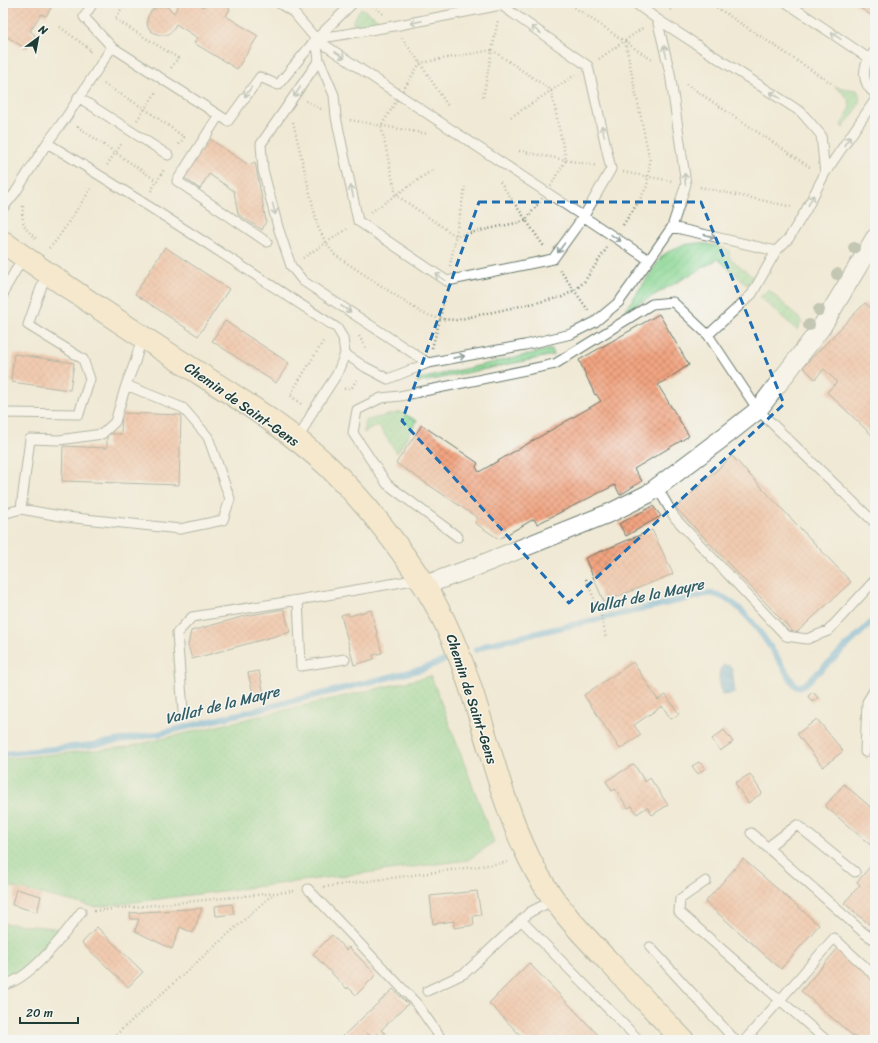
<svg xmlns="http://www.w3.org/2000/svg" width="878" height="1043" font-family="Sriracha,sans-serif">
<style>
.grass{fill:url(#grass-dots);stroke:#558a64}
.garden{fill:url(#garden-furrows);stroke:#558a64}
.water{fill:url(#water-waves);stroke:#3e7486}
.lines{fill:none;stroke-linecap:round;stroke-linejoin:round}
.stream{stroke:#5eacd8;stroke-width:6}
.building{fill:url(#building-cross-hatch)}
.service-casing{stroke:#68796c;stroke-width:11}
.minor-casing{stroke:#68796c;stroke-width:20}
.secondary-casing{stroke:#68796c;stroke-width:24}
.path{stroke:#68796c;stroke-width:2.5;stroke-dasharray:1 3;stroke-linecap:butt}
.service{stroke:#fff;stroke-width:9}
.minor{stroke:#fff;stroke-width:18}
.secondary{stroke:#fae7c3;stroke-width:22}
.tree{fill:#899b87}
.oneway{stroke:#8f9e9a}
.marked{fill:none;stroke:#1f6fb2;stroke-width:3;stroke-dasharray:8 5;stroke-linejoin:round}
.labels{text-anchor:middle;stroke-width:3;stroke-linejoin:round;paint-order:stroke}
.street-label{font-size:14px;fill:#1f3d34;stroke:#f6f6f2}
.water-label{font-size:15px;font-style:italic;fill:#325e65;stroke:#f6f6f2}
</style>
<defs>
<pattern id="grass-dots" width="8" height="8" patternUnits="userSpaceOnUse"><rect width="8" height="8" fill="#8bd794"/><path d="M2 2h.1M6 6h.1" fill="none" stroke="#78b980" stroke-width="1.8" stroke-linecap="round"/></pattern>
<pattern id="garden-furrows" width="10" height="10" patternUnits="userSpaceOnUse"><rect width="10" height="10" fill="#8bd794"/><path d="M-1 1l2-2M0 10L10 0M9 11l2-2" fill="none" stroke="#78b980"/></pattern>
<pattern id="water-waves" width="16" height="10" patternUnits="userSpaceOnUse"><rect width="16" height="10" fill="#5eacd8"/><path d="M0 5q4-4 8 0t8 0" fill="none" stroke="#4d8db0"/></pattern>
<pattern id="building-cross-hatch" width="8" height="8" patternUnits="userSpaceOnUse"><rect width="8" height="8" fill="#f2a481"/><path d="M0 0l8 8M0 8l8-8" fill="none" stroke="#c3876a"/></pattern>
</defs>
<rect width="100%" height="100%" fill="#f6f6f2"/>
<filter id="ink" filterUnits="userSpaceOnUse"><feTurbulence type="fractalNoise" baseFrequency=".025" numOctaves="2"/><feDisplacementMap in="SourceGraphic" scale="8" xChannelSelector="R" yChannelSelector="G"/><feConvolveMatrix kernelMatrix="1 2 1 2 8 2 1 2 1" color-interpolation-filters="sRGB"/></filter>
<filter id="wash" filterUnits="userSpaceOnUse"><feTurbulence type="fractalNoise" baseFrequency=".012" numOctaves="4" result="noise"/><feDisplacementMap in="SourceGraphic" scale="16" xChannelSelector="R" yChannelSelector="G"/><feGaussianBlur stdDeviation="0.9" result="paint"/><feColorMatrix in="noise" values="0 0 0 0 0 0 0 0 0 0 0 0 0 0 0 0 0 1.4 0 .05"/><feComposite in="paint" operator="in"/></filter>
<g filter="url(#wash)">
<rect width="100%" height="100%" fill="#f0e9d5"/>
<path class="grass" d="M401 412 417 421 397 453 378 425 364 433V425L367 420Z
M431 676 494 842 468 860 95 907 3 885V759L127 747Z
M3 923 55 928 59 931 58 935 35 961 23 972 3 982Z"/>
<path class="garden" d="M361 8 382 22 356 26 353 24V21Z
M834 86 841 88 857 90C866 103 850 117 843 128L841 125C854 104 853 101 834 86Z
M699 243 718 246 729 250 730 258 754 278 747 285 718 259 624 312 662 256C674 247 684 244 699 243Z
M768 289 802 321 797 330 760 297Z
M552 349 554 355 417 383 416 380Z"/>
<path class="water" d="M724 665 730 666 732 669 735 693 722 695C721 686 715 671 724 665Z"/>
<g class="lines">
<path class="stream" d="M476 650 489 644 695 597C700 596 708 593 713 594 745 599 775 655 792 681L797 687 804 685 833 659 875 619
M3 754 92 745 158 734 422 669 443 661"/>
</g>
<g id="blocks">
<path class="building" d="M3 3H54L46 16 41 14 30 31 35 35 26 49 3 34Z
M180 3H196L203 7 206 3 213 7 215 3H221L230 9 226 16 258 36 237 69 194 43 198 38 176 24 173 30 167 35H159L151 31 148 27 147 22 148 16 152 10 158 7 164 6 169 8 174 13Z
M853 3H875V18Z
M208 138 249 165 255 162 266 221 262 230 238 214 234 191 209 174 200 189 183 177Z
M165 247 229 289 198 336 135 294Z
M865 303 875 312V438L827 392 837 382 824 369 815 379 803 367Z
M659 314 689 365 658 385 689 436 634 469 642 481 620 495 615 485 537 524 534 519 499 539 475 523 478 518 396 463 422 425 478 463 476 467 479 472 601 401 596 394 595 395 579 360Z
M225 321 289 363 276 383 212 341Z
M14 354 74 363 70 390 11 382Z
M122 413 181 415 179 485 62 481 63 446 107 448V434H121Z
M732 456 851 582 795 634 676 508Z
M653 506 661 516 626 536 619 524Z
M652 530 673 574 604 602 585 558Z
M284 609 290 632 192 659 188 645 191 631 245 616Z
M371 610 382 653 373 655 374 659 354 665 341 615 348 613 349 616Z
M633 662 658 700 666 695 679 714 671 719 662 706 634 725 641 735 620 749 584 695Z
M259 671 265 699 255 701 248 673Z
M813 692 818 698 812 702 808 696Z
M817 719 843 751 823 767 797 734Z
M724 730 733 742 720 751 712 739Z
M699 762 705 768 698 774 692 766Z
M634 764 645 782 650 778 668 805 652 815 647 807 637 814 632 806 628 808 615 789 612 791 606 781Z
M750 774 762 793 748 803 735 783Z
M844 784 875 811V849L825 806Z
M743 859 819 925 781 969 705 902Z
M875 861V929L844 903 860 885 857 882Z
M16 889 41 896 37 912 12 905Z
M477 891 481 915 473 916 474 925 454 928V921L433 924 430 896Z
M232 904 234 914 216 916 215 906Z
M202 908 193 933 180 927 172 949 135 931 139 919H131L130 913Z
M97 927 143 972 128 987 82 943Z
M332 935 346 950 349 947 376 975 356 995 348 987 347 989 313 954Z
M839 947 875 979V1040H858L801 991Z
M529 963 603 1040H525L489 1003Z
M393 989 408 1004 381 1030 387 1035 383 1039 377 1033 372 1038 367 1033 360 1040H347L343 1036Z"/>
</g>
</g>
<g filter="url(#ink)">
<use href="#blocks" fill-opacity="0" stroke="#68796c" stroke-width="1"/>
<g class="lines">
<defs>
<path id="service" d="M93 3 84 17 112 47 228 121 260 77 278 85 316 39 353 3
M279 3 293 12 316 39 394 26 501 5 588 66 611 169 584 216 553 259 447 281 358 221 336 117 334 95 319 60 316 39C426 114 538 186 649 260L672 227 686 184 670 73 657 19 635 3
M787 3 868 58
M657 19 801 112 821 135 825 173 806 210 789 238 776 251 672 227
M875 51C862 63 860 82 875 94
M319 60 261 144 263 170 278 227 291 266 303 281 428 363 525 345 571 334 595 322 619 302 649 260
M78 97 168 155
M219 115 177 181 267 242
M47 143C145 202 241 266 337 328L343 338 345 354 365 367 388 379 428 363
M825 173 875 100
M3 208 15 193 47 143 67 116 112 47
M3 295 6 287 24 256
M708 335 752 294 776 251
M126 385 115 422 102 434 59 440 30 439 21 509 66 517 180 529 223 520 230 499 208 437 183 408 126 385 135 362 142 337
M3 413 79 414 90 379 83 359 28 325 38 296 47 273
M298 440 313 411 337 374 345 354
M657 487 675 518 786 636 807 639 828 631 875 580
M3 514 21 509
M458 537 387 484 353 433 357 410 381 398 400 396 555 364 652 304 673 302 708 335 758 410 875 523
M298 600 301 666 345 659
M183 711 177 633 192 617 298 600 419 579
M865 752 867 702 875 689
M751 833 864 933 875 940
M768 848 773 843 797 825 855 872
M706 881 680 899 679 912 826 1040
M308 889 417 1004 442 1040
M521 920 636 1037
M650 947 735 1040
M3 985C30 980 65 934 81 912
M427 991 465 973 530 912 554 900
M745 1040 834 938 875 976"/>
<path id="minor" d="M425 585 475 567 612 512 648 494 725 436 758 410 821 328 875 238"/>
<path id="secondary" d="M3 242C62 284 122 324 183 363 233 395 285 426 329 467 365 502 397 543 424 585 478 668 486 770 529 858 549 900 580 932 612 965 635 990 659 1015 683 1040"/>
</defs>
<use href="#service" class="service-casing"/>
<use href="#minor" class="minor-casing"/>
<use href="#secondary" class="secondary-casing"/>
<path class="path" d="M125 3 115 19 178 58 171 68
M370 3 383 14
M568 3 652 60
M710 3 831 83
M670 10 682 3
M60 27 91 50 89 52
M402 38 420 63 448 106
M492 50 551 90 566 160 547 192 525 221 456 236 396 195 381 126 420 63Z
M599 59 644 27
M104 84 145 109 184 137 178 146
M686 84 811 168
M483 97 498 19
M306 101 321 109
M511 117 575 75
M137 120 157 91
M350 120 428 134
M293 122 318 227 326 243 335 255 422 313 440 319 456 320 562 297 575 290 584 282 607 248
M78 126V127L157 181 165 168
M519 151 597 166
M107 165 122 143
M623 172 672 181
M500 182 545 248
M700 187 793 207
M151 191 157 181
M23 206C21 224 24 229 37 239
M371 212 434 169
M623 225 639 201 647 186 650 161 625 41
M49 248 56 241 92 187
M303 258 347 229
M450 266 465 187
M560 270 588 310
M359 336 367 350
M432 348 440 319 445 294
M344 389 352 387 358 378
M301 404 290 395 324 340
M586 579 601 615 606 638
M324 887 510 862
M94 911 295 891
M110 1040 273 894"/>
<use href="#service" class="service"/>
<use href="#minor" class="minor"/>
<use href="#secondary" class="secondary"/>
</g>
<g class="tree">
<circle cx="854" cy="248" r="6"/>
<circle cx="837" cy="274" r="6"/>
<circle cx="819" cy="310" r="6"/>
<circle cx="809" cy="325" r="6"/>
</g>
<defs><path id="oneway-shaft" d="M-6 0H5M1.5-3L5.5 0L1.5 3" fill="none" stroke-width="1.6" stroke-linecap="round" stroke-linejoin="round"/></defs>
<g class="oneway">
<use href="#oneway-shaft" transform="translate(416 22) rotate(169)"/>
<use href="#oneway-shaft" transform="translate(536 30) rotate(-145)"/>
<use href="#oneway-shaft" transform="translate(836 36) rotate(-146)"/>
<use href="#oneway-shaft" transform="translate(665 51) rotate(-104)"/>
<use href="#oneway-shaft" transform="translate(340 55) rotate(34)"/>
<use href="#oneway-shaft" transform="translate(248 92) rotate(126)"/>
<use href="#oneway-shaft" transform="translate(297 92) rotate(124)"/>
<use href="#oneway-shaft" transform="translate(775 95) rotate(-147)"/>
<use href="#oneway-shaft" transform="translate(603 131) rotate(-103)"/>
<use href="#oneway-shaft" transform="translate(847 141) rotate(-56)"/>
<use href="#oneway-shaft" transform="translate(685 179) rotate(-94)"/>
<use href="#oneway-shaft" transform="translate(352 191) rotate(-102)"/>
<use href="#oneway-shaft" transform="translate(811 200) rotate(-63)"/>
<use href="#oneway-shaft" transform="translate(274 209) rotate(76)"/>
<use href="#oneway-shaft" transform="translate(710 236) rotate(13)"/>
<use href="#oneway-shaft" transform="translate(616 238) rotate(34)"/>
<use href="#oneway-shaft" transform="translate(561 248) rotate(126)"/>
<use href="#oneway-shaft" transform="translate(440 277) rotate(-146)"/>
<use href="#oneway-shaft" transform="translate(346 309) rotate(33)"/>
<use href="#oneway-shaft" transform="translate(459 357) rotate(-11)"/>
</g>
</g>
<path d="M0 0H878V1043H0ZM479 202H701L784 404 569 603 402 421Z" fill="#f0e9d5" fill-opacity=".55" fill-rule="evenodd"/>
<path class="marked" d="M479 202H701L784 404 569 603 402 421Z"/>
<g class="labels">
<g class="street-label">
<text transform="translate(242 404) rotate(35)" y="5">Chemin de Saint-Gens</text>
<text transform="translate(472 699) rotate(72)" y="5">Chemin de Saint-Gens</text>
</g>
<g class="water-label">
<text transform="translate(646 596) rotate(-12)" y="5">Vallat de la Mayre</text>
<text transform="translate(222 705) rotate(-14)" y="5">Vallat de la Mayre</text>
</g>
</g>
<rect width="878" height="1043" fill="none" stroke="#f6f6f2" stroke-width="16"/>
<g transform="translate(38 38) rotate(32)" stroke="#f6f6f2" stroke-width="3" paint-order="stroke">
<path d="M0-3L7 15L0 10L-7 15Z" fill="#1f3d34"/>
<text y="-6" font-size="11" font-weight="bold" text-anchor="middle" fill="#1f3d34">N</text>
</g>
<path d="M20 1017v6h58v-6" fill="none" stroke="#1f3d34" stroke-width="2"/>
<text x="26" y="1017" font-size="12" fill="#1f3d34" stroke="#f6f6f2" stroke-width="3" paint-order="stroke">20 m</text>
</svg>
